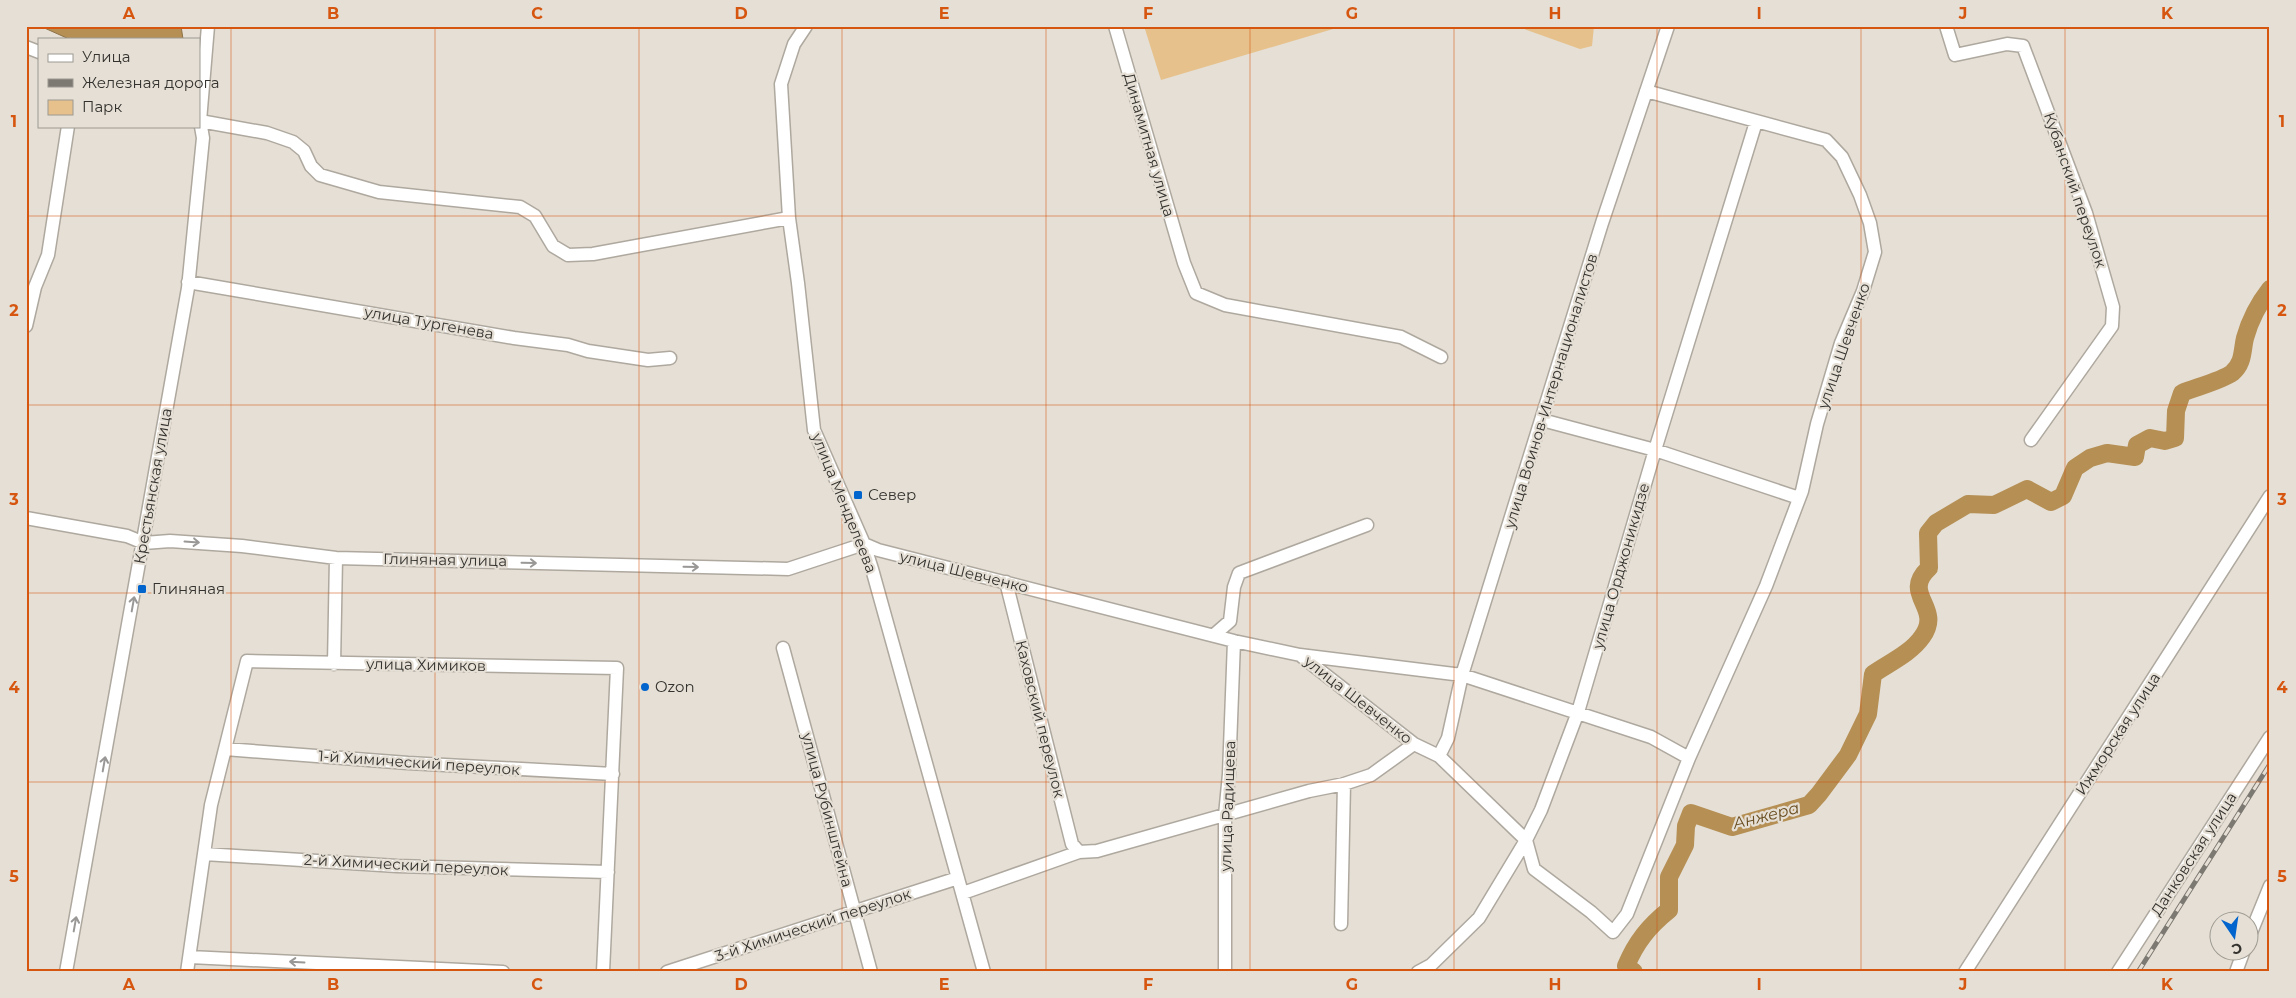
<svg xmlns="http://www.w3.org/2000/svg" width="2296" height="998" font-family="Montserrat,sans-serif">
<style>
.green{fill:#e6c18b}
.water{fill:#b58f54;stroke:#8e7349}
.lines{fill:none;stroke-linecap:round;stroke-linejoin:round}
.river{stroke:#b58f54;stroke-width:18}
.minor-casing{stroke:#aea89f;stroke-width:15}
.minor{stroke:#fff;stroke-width:12}
.rail-casing{stroke:#7c7872;stroke-width:5}
.rail{stroke:#e5dfd5;stroke-width:3;stroke-dasharray:9;stroke-linecap:butt}
.oneway{stroke:#9a9896}
.grid{fill:none;stroke:#d6550f;stroke-width:1;stroke-opacity:0.55}
.poi-dot{fill:#0264cd;stroke:#e5dfd5;stroke-width:2}
.labels{text-anchor:middle;stroke-width:4.5;stroke-linejoin:round;paint-order:stroke}
.street-label{font-size:15px;fill:#34322e;stroke:#e5dfd5}
.poi-label{font-size:15px;fill:#34322e;stroke:#e5dfd5;text-anchor:start}
.water-label{font-size:16px;font-style:italic;fill:#684c1f;stroke:#e5dfd5}
.neatline{fill:none;stroke:#d6550f;stroke-width:2}
.grid-label{font-size:16px;text-anchor:middle;font-weight:bold;fill:#d6550f}
</style>
<rect width="100%" height="100%" fill="#e5dfd5"/>
<path class="green" d="M1144 26H1343L1161 80Z
M1516 26H1594L1592 46 1580 49Z"/>
<path class="water" d="M40 26H181L183 39H69Z"/>
<g class="lines">
<path class="river" d="M1634 972 1626 966C1636 942 1649 926 1669 910V877L1685 845 1686 826 1691 813 1732 827 1809 805 1819 794 1848 755 1868 714 1873 674C1889 663 1911 653 1922 637 1944 607 1900 595 1929 568L1928 533 1936 523 1968 504 1994 505 2027 489 2051 502 2063 496 2075 468 2090 458 2107 453 2135 457 2137 445 2150 438 2165 441 2175 438 2176 411 2182 393C2194 388 2223 380 2232 373 2244 363 2242 350 2245 338 2250 320 2259 303 2270 289"/>
<defs>
<path id="minor" d="M806 26 794 44 781 84 789 218 798 283 814 430 864 544 872 569 984 972
M1115 26 1184 263 1196 293 1225 305 1401 337 1441 357
M1946 26 1955 55 2007 44 2023 46 2086 213 2113 307 2112 326 2031 440
M26 47 39 52
M200 121 267 133 293 142 304 151 311 166 320 175 379 192 520 207 535 216 553 246 568 255 593 254 789 218
M188 282 514 338 568 345 588 351 648 360 670 358
M26 326 35 287 48 255 68 126
M1542 420 1655 450 1799 498
M26 518 127 536 144 543 170 541 242 546 336 558 788 569 864 544
M864 544 878 550 1234 641 1300 655 1414 744 1439 756 1526 840 1534 869 1591 912 1613 932 1627 914 1689 758 1766 586 1802 491 1817 424 1841 343 1863 291 1875 252 1870 223 1860 195 1842 157 1826 140 1646 91
M1006 582 1072 844 1079 852
M1214 635 1230 621 1234 587 1239 573 1367 525
M783 648 871 972
M1300 655 1462 675 1651 737 1689 758
M334 664 336 558
M225 749 408 763 613 774
M1439 756 1448 738 1462 675 1602 223 1668 26
M204 854 397 866 608 872
M963 893 1079 852 1097 851 1309 791 1344 784 1371 775 1414 744
M1341 924 1344 784
M2248 940 2270 886
M190 957 503 972
M66 972 188 288 203 138 200 121 208 26
M187 972 211 805 247 661 617 668 603 972
M667 972 958 878
M1225 972V815L1229 774 1234 641
M1418 972 1431 965 1479 918 1526 840 1541 810 1578 712 1655 450 1756 122
M1965 972 2270 496
M2118 972 2270 737
M2236 972 2244 950"/>
</defs>
<use href="#minor" class="minor-casing"/>
<use href="#minor" class="minor"/>
<defs>
<path id="rail" d="M2138 972 2270 764"/>
</defs>
<use href="#rail" class="rail-casing"/>
<use href="#rail" class="rail"/>
</g>
<defs><path id="oneway-shaft" d="M-6 0H5M1.5-3L5.5 0L1.5 3" fill="none" stroke-width="1.6" stroke-linecap="round" stroke-linejoin="round" transform="scale(1.25)"/></defs>
<g class="oneway">
<use href="#oneway-shaft" transform="translate(192 542) rotate(4)"/>
<use href="#oneway-shaft" transform="translate(529 563) rotate(1)"/>
<use href="#oneway-shaft" transform="translate(691 567) rotate(1)"/>
<use href="#oneway-shaft" transform="translate(133 604) rotate(-80)"/>
<use href="#oneway-shaft" transform="translate(104 764) rotate(-80)"/>
<use href="#oneway-shaft" transform="translate(75 924) rotate(-80)"/>
<use href="#oneway-shaft" transform="translate(297 962) rotate(-177)"/>
</g>
<path class="grid" d="M231 26V972M435 26V972M639 26V972M842 26V972M1046 26V972M1250 26V972M1454 26V972M1657 26V972M1861 26V972M2065 26V972M26 216H2270M26 405H2270M26 593H2270M26 782H2270"/>
<g class="poi-dot">
<rect x="853" y="490" width="10" height="10" rx="2.5"/>
<rect x="137" y="584" width="10" height="10" rx="2.5"/>
<circle cx="645" cy="687" r="5"/>
</g>
<g class="labels">
<g class="street-label">
<text transform="translate(1149 145) rotate(74)" y="5">Динамитная улица</text>
<text transform="translate(2075 190) rotate(71)" y="5">Кубанский переулок</text>
<text transform="translate(429 323) rotate(10)" y="5">улица Тургенева</text>
<text transform="translate(1844 346) rotate(-71)" y="5">улица Шевченко</text>
<text transform="translate(1551 391) rotate(-73)" y="5">улица Воинов-Интернационалистов</text>
<text transform="translate(153 486) rotate(-80)" y="5">Крестьянская улица</text>
<text transform="translate(844 503) rotate(68)" y="5">улица Менделеева</text>
<text transform="translate(445 560) rotate(1)" y="5">Глиняная улица</text>
<text transform="translate(1621 566) rotate(-74)" y="5">улица Орджоникидзе</text>
<text transform="translate(964 572) rotate(14)" y="5">улица Шевченко</text>
<text transform="translate(426 665) rotate(1)" y="5">улица Химиков</text>
<text transform="translate(1358 700) rotate(38)" y="5">улица Шевченко</text>
<text transform="translate(1040 719) rotate(76)" y="5">Каховский переулок</text>
<text transform="translate(2118 734) rotate(-57)" y="5">Ижморская улица</text>
<text transform="translate(419 763) rotate(4)" y="5">1-й Химический переулок</text>
<text transform="translate(1228 806) rotate(-88)" y="5">улица Радищева</text>
<text transform="translate(827 810) rotate(75)" y="5">улица Рубинштейна</text>
<text transform="translate(2194 854) rotate(-57)" y="5">Данковская улица</text>
<text transform="translate(406 865) rotate(3)" y="5">2-й Химический переулок</text>
<text transform="translate(813 925) rotate(-18)" y="5">3-й Химический переулок</text>
</g>
<g class="poi-label">
<text x="868" y="500">Север</text>
<text x="152" y="594">Глиняная</text>
<text x="655" y="692">Ozon</text>
</g>
<g class="water-label">
<text transform="translate(1766 815) rotate(-14)" y="6">Анжера</text>
</g>
</g>
<rect width="2296" height="998" fill="none" stroke="#e5dfd5" stroke-width="55"/>
<rect x="38" y="38" width="162" height="90" fill="#e5dfd5" stroke="#9e9a92"/>
<rect x="48" y="54" width="25" height="8" fill="#ffffff" stroke="#9e9a92"/>
<text x="82" y="62" font-size="15" fill="#34322e">Улица</text>
<rect x="48" y="79" width="25" height="8" fill="#7c7872" stroke="#9e9a92"/>
<text x="82" y="88" font-size="15" fill="#34322e">Железная дорога</text>
<rect x="48" y="100" width="25" height="15" fill="#e6c18b" stroke="#9e9a92"/>
<text x="82" y="112" font-size="15" fill="#34322e">Парк</text>
<g transform="translate(2234 936) rotate(167)"><circle r="24" fill="#e5dfd5" stroke="#9e9a92"/>
<path d="M0-4L9 19L0 12L-9 19Z" fill="#0264cd"/>
<text y="-8" font-size="14" font-weight="bold" text-anchor="middle" fill="#34322e">С</text>
</g>
<rect x="28" y="28" width="2240" height="942" class="neatline"/>
<g class="grid-label">
<text x="129" y="19">A</text>
<text x="333" y="19">B</text>
<text x="537" y="19">C</text>
<text x="741" y="19">D</text>
<text x="944" y="19">E</text>
<text x="1148" y="19">F</text>
<text x="1352" y="19">G</text>
<text x="1555" y="19">H</text>
<text x="1759" y="19">I</text>
<text x="1963" y="19">J</text>
<text x="2167" y="19">K</text>
<text x="14" y="127">1</text>
<text x="2282" y="127">1</text>
<text x="14" y="316">2</text>
<text x="2282" y="316">2</text>
<text x="14" y="505">3</text>
<text x="2282" y="505">3</text>
<text x="14" y="693">4</text>
<text x="2282" y="693">4</text>
<text x="14" y="882">5</text>
<text x="2282" y="882">5</text>
<text x="129" y="990">A</text>
<text x="333" y="990">B</text>
<text x="537" y="990">C</text>
<text x="741" y="990">D</text>
<text x="944" y="990">E</text>
<text x="1148" y="990">F</text>
<text x="1352" y="990">G</text>
<text x="1555" y="990">H</text>
<text x="1759" y="990">I</text>
<text x="1963" y="990">J</text>
<text x="2167" y="990">K</text>
</g>
</svg>
